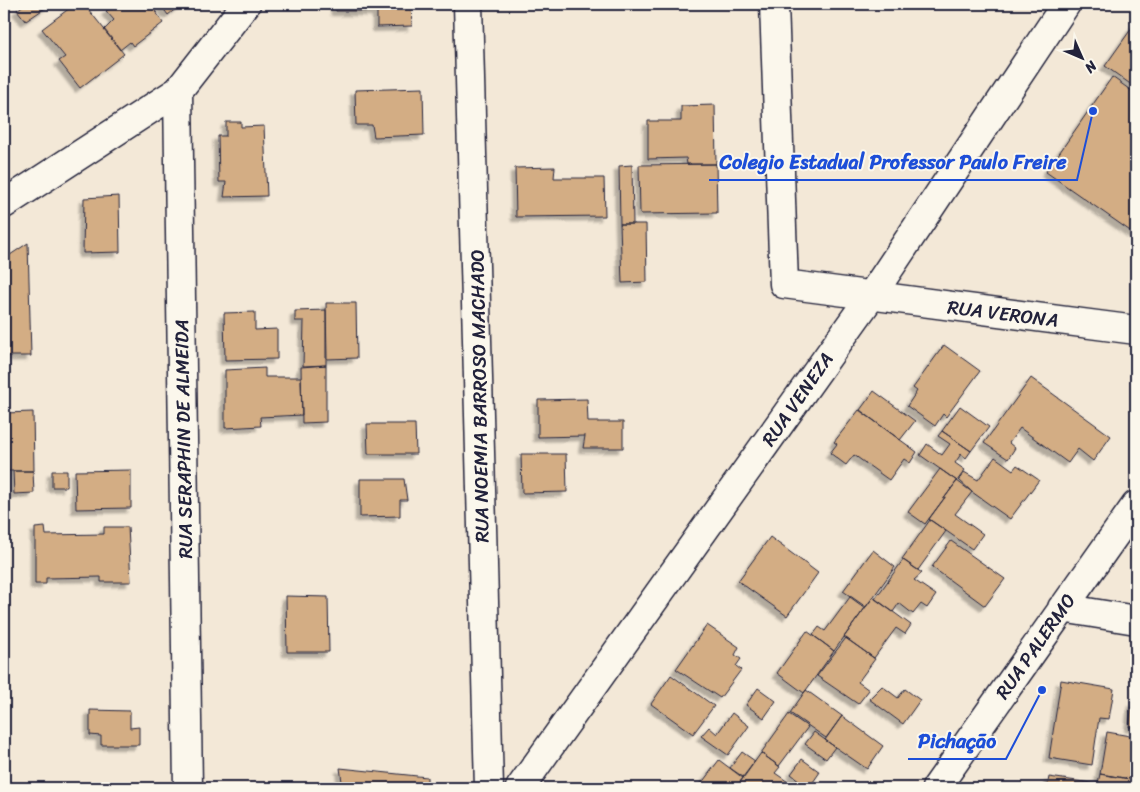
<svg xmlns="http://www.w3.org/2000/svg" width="1140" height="792" font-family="Sriracha,sans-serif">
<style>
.building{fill:#d3ad84;stroke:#22223b;filter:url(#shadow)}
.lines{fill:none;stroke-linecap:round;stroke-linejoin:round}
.minor-casing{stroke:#22223b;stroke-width:31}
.minor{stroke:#fbf7ec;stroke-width:28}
.labels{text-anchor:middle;stroke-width:4;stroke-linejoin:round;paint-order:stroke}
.street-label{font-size:19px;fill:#22223b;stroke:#fbf7ec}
.leader{fill:none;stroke:#1d4ed8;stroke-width:2}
.callout-dot{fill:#1d4ed8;stroke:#fbf7ec;stroke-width:2}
.callout-label{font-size:20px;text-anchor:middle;font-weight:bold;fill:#1d4ed8;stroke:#fbf7ec;stroke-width:4;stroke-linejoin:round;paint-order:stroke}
</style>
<defs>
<filter id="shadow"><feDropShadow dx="-4.5" dy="4.5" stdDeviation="1" flood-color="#0004"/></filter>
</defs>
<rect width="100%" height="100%" fill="#f3e8d7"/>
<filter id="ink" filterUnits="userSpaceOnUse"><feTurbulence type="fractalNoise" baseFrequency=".02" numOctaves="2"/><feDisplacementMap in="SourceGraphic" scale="10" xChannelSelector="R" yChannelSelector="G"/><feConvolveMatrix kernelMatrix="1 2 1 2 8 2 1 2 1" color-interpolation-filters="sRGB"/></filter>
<g filter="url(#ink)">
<path class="building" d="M25 4H51L26 21 17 10Z
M75 4H84L124 54 80 88 59 61 65 57 42 29Z
M116 4H151L163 23 133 46 130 42 120 50 104 30 114 20 106 11Z
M160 4H182L168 15Z
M335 4H377V11H336Z
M377 4H411L412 26 377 27Z
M1136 22V88L1105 66Z
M1112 77 1136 94V235L1046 172Z
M423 88 424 135 374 137 372 125H356L355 90Z
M715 105 716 164H687L686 158 648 159V121H681V106Z
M226 122H241V127L264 126 267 196 224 197 226 182H219L218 136H226Z
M716 164 717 213 640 214 639 165Z
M632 165 633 224H620L619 166Z
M555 167 554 178H604L605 216 516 217 515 168Z
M119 196 120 252 83 253 84 198Z
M620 224H646L647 282 622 283Z
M28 243 31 356H4V259Z
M326 303H356L357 358 327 359Z
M326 310V365L303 366 304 321H295V311Z
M255 312V330L277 329V359L225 360 224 313Z
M944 345 980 371 946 417 943 414 935 426 907 406 917 391 913 388Z
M326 365V422L302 423 301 367Z
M265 368V377H301L302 415 260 417 261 426 225 428V370Z
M1031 378 1111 436 1093 461 1078 449 1068 463 1020 428 1009 443 1015 448 1008 459 984 443Z
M874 391 915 421 900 440 860 410Z
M587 399 588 422H623V448H583L585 436 538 437V400Z
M960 406 989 427 971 451 942 431Z
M859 410 917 452 910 463 904 459 889 480 854 455 846 465 830 453 837 444 834 442Z
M33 412 34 471H4V413Z
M367 424H415L416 454H368Z
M942 431 971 451 966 458 961 454 955 463 965 470 957 481 920 455 927 444 942 455 950 444 938 436Z
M521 454H566L567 492 522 493Z
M995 457 1013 470 1017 465 1039 480 1010 519 972 492 959 480 964 472 978 480Z
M940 469 957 481 925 524 908 512Z
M131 470V508L76 509 75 471Z
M13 471H33L34 493 14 494Z
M52 471H67V487H52Z
M360 479H404L407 500H400V516L360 517Z
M957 481 972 492 955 514 983 534 972 549 929 519Z
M930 520 946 531 918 570 902 559Z
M45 527 46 535 104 534V527H128L131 582H101V577L46 578V584H35V528Z
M770 537 818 573 787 616 738 581Z
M951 541 1005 579 985 606 932 567Z
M873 550 895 567 866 607 843 591Z
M903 560 922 573 914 580 936 595 927 608 921 604 913 614 899 603 893 612 875 599Z
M286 596 328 597 329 652H287Z
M850 597 865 608 834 651 813 635 819 627 825 631Z
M873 597 911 625 905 634 896 628 874 658 844 637Z
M707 625 739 647 735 655 741 659 736 666 741 670 720 698 676 669Z
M807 631 834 651 804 693 777 673Z
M846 638 875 659 858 682 869 690 858 704 817 676Z
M671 675 714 706 693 734 651 704Z
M1061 680 1114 689 1109 719 1099 718 1092 765 1049 758Z
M882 686 898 698 905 689 920 700 903 724 869 699Z
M758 688 776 701 764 718 746 705Z
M806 690 842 716 826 738 790 713Z
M1132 702 1136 703V728L1129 727Z
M90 710 130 711V728L139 727V745H101V736L90 735Z
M732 713 749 726 728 755 701 736 709 727 717 734Z
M789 714 808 727 779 766 761 753Z
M842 716 883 746 867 769 825 740Z
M814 732 835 747 826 759 805 744Z
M1107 732 1136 737V780L1100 774Z
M742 752 755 761 743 777 730 768Z
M761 753 780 767 775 773 797 788H736Z
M802 759 820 772 809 788 791 774Z
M719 760 743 778 735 788H698Z
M340 768 427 777V788H343Z
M1100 774 1136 780V788H1097Z
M1049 777 1098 784 1097 788H1047Z"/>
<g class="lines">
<defs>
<path id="minor" d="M468 4 489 788
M774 4 784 284 1136 330
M178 91 188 788
M4 204 178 91 246 4
M1062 608 1136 620
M520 788 871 296 1066 4
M936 788 1136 505"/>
</defs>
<use href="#minor" class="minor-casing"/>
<use href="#minor" class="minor"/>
</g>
</g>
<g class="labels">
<g class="street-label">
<text transform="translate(1003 313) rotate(7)" y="7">RUA VERONA</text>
<text transform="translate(479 396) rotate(-91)" y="7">RUA NOEMIA BARROSO MACHADO</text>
<text transform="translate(797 399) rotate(-55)" y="7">RUA VENEZA</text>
<text transform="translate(183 439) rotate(-91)" y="7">RUA SERAPHIN DE ALMEIDA</text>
<text transform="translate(1035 646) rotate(-55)" y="7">RUA PALERMO</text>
</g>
</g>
<path class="leader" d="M1093 111L1077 180H709M1042 690L1006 759H908"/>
<g class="callout-dot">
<circle cx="1093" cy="111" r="5"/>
<circle cx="1042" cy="690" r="5"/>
</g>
<g class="callout-label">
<text x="893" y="169">Colegio Estadual Professor Paulo Freire</text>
<text x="957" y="748">Pichação</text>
</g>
<rect width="1140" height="792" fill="none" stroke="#fbf7ec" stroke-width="20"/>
<rect x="10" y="10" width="1120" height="772" fill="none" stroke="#22223b" stroke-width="2" filter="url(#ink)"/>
<g transform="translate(1082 58) rotate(135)" stroke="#fbf7ec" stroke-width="4" paint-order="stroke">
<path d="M0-4L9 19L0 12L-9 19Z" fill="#22223b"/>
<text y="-8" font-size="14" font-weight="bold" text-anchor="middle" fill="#22223b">N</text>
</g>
</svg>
